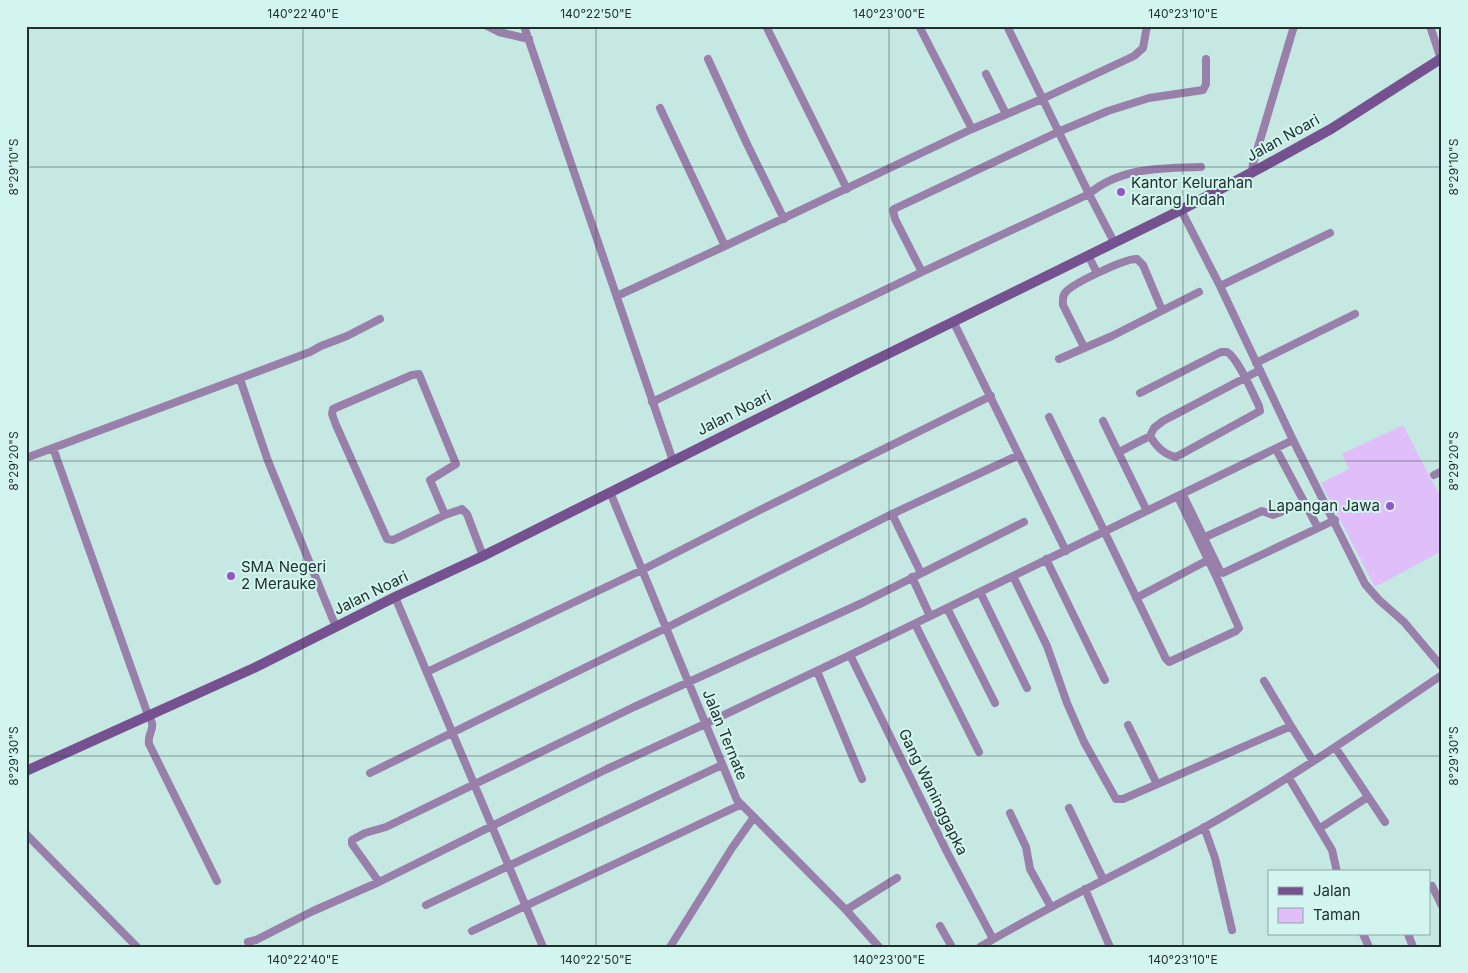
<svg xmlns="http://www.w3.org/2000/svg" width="1468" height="973" font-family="Inter,sans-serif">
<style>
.green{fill:#dfbef9}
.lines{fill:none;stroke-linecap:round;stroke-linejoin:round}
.street{stroke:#9880ab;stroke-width:8}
.secondary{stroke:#75518f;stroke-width:10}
.ticks{fill:none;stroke:#22302d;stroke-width:1;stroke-opacity:0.45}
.poi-dot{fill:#9953c7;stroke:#d2f6ef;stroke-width:2}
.labels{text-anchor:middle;stroke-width:4;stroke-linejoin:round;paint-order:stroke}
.street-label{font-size:15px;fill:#22302d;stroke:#d2f6ef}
.poi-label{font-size:15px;fill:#22302d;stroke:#d2f6ef;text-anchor:start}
.neatline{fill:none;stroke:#22302d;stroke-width:2}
.ticks-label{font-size:12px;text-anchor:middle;fill:#22302d}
</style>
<rect width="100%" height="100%" fill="#c5e9e2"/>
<path class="green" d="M1403 425 1442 500V551L1375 587 1321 483 1349 469 1342 454Z"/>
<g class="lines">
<path class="street" d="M487 26 499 32 529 39
M524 26 673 461
M766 26 847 189
M919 26 972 129
M1007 26 1089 194 1114 242
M1430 26 1441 59
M708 59 747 144 784 219
M986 74 1006 114
M660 108 725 246
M1252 173 1253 164 1294 26
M1181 210 1220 286 1293 440 1365 584 1379 600 1404 622 1442 667
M1088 255 1097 273
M922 272 895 219 893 210 894 209 1058 132 1108 111 1149 98 1203 90 1206 84V59
M1220 286 1330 233
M617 296 725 246 972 129 1042 99 1134 56 1143 48 1147 26
M953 321 1066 551
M1084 347 1063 305C1063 301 1062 297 1065 293 1071 284 1126 258 1137 259L1143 265 1162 310
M1059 359 1112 336 1199 292
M1256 363 1355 314
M240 379 268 461 336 627
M1140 393 1221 352H1227C1238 358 1253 394 1259 406L1260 411 1176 457C1164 455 1156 446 1150 436L1154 428 1163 421 1260 370
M652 402 922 272 1089 194C1120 167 1163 168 1201 167
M1049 417 1166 659 1169 662 1236 631 1239 628 1216 576 1178 497
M1103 421 1147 511
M53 448 148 715C158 729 147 731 149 744L217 881
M1276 449 1318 528
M1119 452 1150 436
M26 458 310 352 321 346 347 336 380 319
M1434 475 1442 471
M610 492 737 800 846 910 879 947
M1183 495 1220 571 1223 573 1335 520
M892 514 921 573
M445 515 430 480 456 464 419 374 412 375 333 409 332 414 336 425 387 539 393 540 445 515 462 509 467 514 483 556
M1203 538 1262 511 1273 515 1304 503
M1046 559 1105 680
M1013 576 1047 646 1067 703 1084 742 1116 799H1123L1291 726
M912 577 930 616
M980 592 1027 688
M395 597 543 947
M1136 598 1208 560
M947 608 995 703
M915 624 979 752
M850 655 947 852 993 939
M817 671 862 779
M427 672 642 570 762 509 991 396
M1264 681 1291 726 1313 761
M1128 725 1157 784
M1335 747 1385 822
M370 773 666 628 892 514 1019 455
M1289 778 1332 850 1337 872
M1069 808 1103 879
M1010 813 1026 847 1030 869 1051 907
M1204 827 1215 858 1232 930
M1320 828 1368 797
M26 834 137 947
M379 882 352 844V840L365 833 386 827 634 707 862 603 1024 522
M1432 886 1442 906
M1085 889 1110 947
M426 905 722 765
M846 910 897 878
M940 926 952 947
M472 931 740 805
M1363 934 1369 947
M1408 934 1413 947
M248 942 256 940 313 911 379 882 607 769 705 724 850 655 1293 440
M670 947 732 848 754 817
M980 947C1053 903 1131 868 1205 827 1287 781 1364 728 1442 675"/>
<path class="secondary" d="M26 771 254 668 395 597 483 556 857 369 1181 210 1264 166 1331 129 1442 58"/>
</g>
<path class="ticks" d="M303 26V947M596 26V947M889 26V947M1183 26V947M26 167H1442M26 461H1442M26 756H1442"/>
<g class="poi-dot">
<circle cx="1121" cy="192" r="5"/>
<circle cx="1390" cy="506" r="5"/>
<circle cx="231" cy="576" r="5"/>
</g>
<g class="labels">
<g class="street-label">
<text transform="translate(1283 138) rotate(-29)" y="5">Jalan Noari</text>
<text transform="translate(734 413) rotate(-27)" y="5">Jalan Noari</text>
<text transform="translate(371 593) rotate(-26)" y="5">Jalan Noari</text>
<text transform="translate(725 735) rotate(68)" y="5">Jalan Ternate</text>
<text transform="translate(933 792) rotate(64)" y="5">Gang Waninggapka</text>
</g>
<g class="poi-label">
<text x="1131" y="188">Kantor Kelurahan<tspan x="1131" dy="17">Karang Indah</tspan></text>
<text x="1380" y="511" text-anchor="end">Lapangan Jawa</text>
<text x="241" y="572">SMA Negeri<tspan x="241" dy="17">2 Merauke</tspan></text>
</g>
</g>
<rect width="1468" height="973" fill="none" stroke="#d2f6ef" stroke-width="55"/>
<rect x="1268" y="870" width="162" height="65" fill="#d2f6ef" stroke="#8ca7a1"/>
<rect x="1278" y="887" width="25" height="8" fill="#75518f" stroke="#8ca7a1"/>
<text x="1313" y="896" font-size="15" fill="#22302d">Jalan</text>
<rect x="1278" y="908" width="25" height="15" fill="#dfbef9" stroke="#8ca7a1"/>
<text x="1313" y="920" font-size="15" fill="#22302d">Taman</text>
<rect x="28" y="28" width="1412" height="918" class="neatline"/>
<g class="ticks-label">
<text x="303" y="18">140°22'40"E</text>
<text x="596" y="18">140°22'50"E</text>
<text x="889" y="18">140°23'00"E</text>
<text x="1183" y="18">140°23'10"E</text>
<text transform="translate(14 167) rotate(-90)" y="4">8°29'10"S</text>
<text transform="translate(1454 167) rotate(-90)" y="4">8°29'10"S</text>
<text transform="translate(14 461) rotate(-90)" y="4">8°29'20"S</text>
<text transform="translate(1454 461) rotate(-90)" y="4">8°29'20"S</text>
<text transform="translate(14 756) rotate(-90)" y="4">8°29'30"S</text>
<text transform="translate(1454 756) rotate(-90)" y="4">8°29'30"S</text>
<text x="303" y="964">140°22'40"E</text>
<text x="596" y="964">140°22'50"E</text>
<text x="889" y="964">140°23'00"E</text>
<text x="1183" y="964">140°23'10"E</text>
</g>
</svg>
